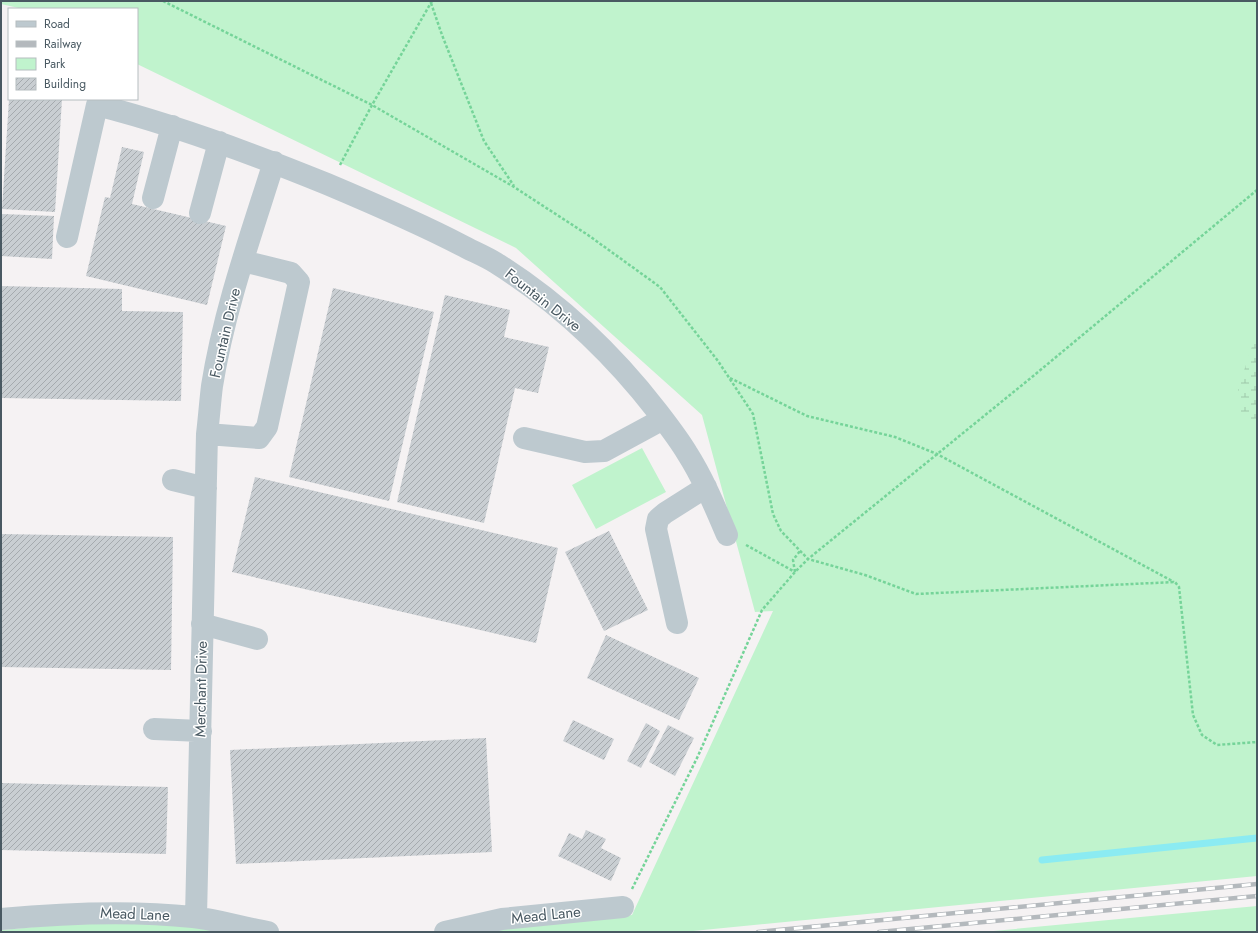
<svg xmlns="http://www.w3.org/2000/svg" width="1258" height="933" font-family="Jost,sans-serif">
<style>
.green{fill:#c0f3cd}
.wetland{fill:url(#wetland-marsh)}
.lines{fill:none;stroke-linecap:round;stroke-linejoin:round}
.stream{stroke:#8bebf2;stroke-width:7}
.building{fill:url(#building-hatch)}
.path{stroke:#75d499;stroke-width:2.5;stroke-dasharray:3 2;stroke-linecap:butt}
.minor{stroke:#bdc9cf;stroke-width:22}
.rail-casing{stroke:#b4b9bd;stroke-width:4.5}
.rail{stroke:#fff;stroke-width:3;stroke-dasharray:9;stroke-linecap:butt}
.labels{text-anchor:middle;stroke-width:3;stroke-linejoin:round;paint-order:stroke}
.street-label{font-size:15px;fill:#495962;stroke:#fff}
</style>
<defs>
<pattern id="wetland-marsh" width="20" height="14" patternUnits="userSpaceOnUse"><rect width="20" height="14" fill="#c0f3cd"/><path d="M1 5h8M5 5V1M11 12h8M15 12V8" fill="none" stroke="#9ec8aa"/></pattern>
<pattern id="building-hatch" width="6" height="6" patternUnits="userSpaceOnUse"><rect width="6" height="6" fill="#c9ced2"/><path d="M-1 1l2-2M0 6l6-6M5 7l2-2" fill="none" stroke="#a5aaae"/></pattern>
</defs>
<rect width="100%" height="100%" fill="#f5f2f3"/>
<path class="green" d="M1 1H1257V876L683 932H472L492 928 632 915 773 611 755 612 702 415 516 248 137 64V9H23L1 4Z
M642 448 666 492 596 529 572 485Z
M1257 906V932H983Z
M134 922 167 923 228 932H1V930L56 925Z"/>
<path class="wetland" d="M1257 336V429L1241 412 1238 389 1255 337Z"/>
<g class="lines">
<path class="stream" d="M1042 860 1257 838"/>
</g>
<path class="building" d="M9 99H62L55 212 2 209Z
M122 147 144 152 132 204 226 226 207 305 86 276 105 197 110 198Z
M2 214 54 216 52 259 1 256Z
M1 286 122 289V311L183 312 181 401 1 398Z
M333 288 434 312 389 501 289 477Z
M445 295 510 310 504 337 549 347 538 393 515 388 484 523 397 502Z
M255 477 558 548 536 643 232 572Z
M609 531 648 610 604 631 565 552Z
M1 534 173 537 171 670 1 667Z
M606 635 699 678 679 720 587 678Z
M573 720 614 739 604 760 563 741Z
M646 723 660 731 641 768 627 761Z
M668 725 694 738 675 776 649 762Z
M486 738 492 852 236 864 230 750Z
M1 783 168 787 166 854 1 850Z
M586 830 606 839 601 848 621 858 611 881 558 856 569 833 582 839Z"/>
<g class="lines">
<path class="path" d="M163 1 372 105 514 187 588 235 660 287 718 361 753 414 773 514 781 531 808 559 865 575 916 594 1175 582 1179 587 1193 715 1202 735 1217 745 1257 742
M431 3 442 35 484 141 514 186
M340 165 372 105 432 1
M730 378 807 416 895 437 937 454 1174 582
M746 545 795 572
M795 572 793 560 800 551
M632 889 698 756 762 610 795 572 808 559 1032 377 1257 190"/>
<path class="minor" d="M153 198 172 126
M200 213 219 142
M67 237 97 105C176 125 251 153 327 184 372 203 417 222 461 245 472 251 485 256 496 263 558 302 612 353 657 411 667 424 678 438 687 453 703 478 715 507 727 535
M207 434 259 438 267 427 299 282 291 273 243 261
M524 438 585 452 604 451 663 419
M173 480 206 488
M677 623 656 529 658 519 665 513 706 487
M202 624 257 639
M154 729 201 731
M196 917 207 434C209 418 210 402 212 386 224 310 251 235 274 162
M1 919C65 913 129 910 193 917 219 920 243 928 268 932
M445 932 502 919 623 907"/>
<defs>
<path id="rail" d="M758 932 1257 884
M879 932 1257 896"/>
</defs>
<use href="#rail" class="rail-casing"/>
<use href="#rail" class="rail"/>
</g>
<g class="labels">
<g class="street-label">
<text transform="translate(543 300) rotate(38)" y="5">Fountain Drive</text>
<text transform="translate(225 333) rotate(-77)" y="5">Fountain Drive</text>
<text transform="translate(201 689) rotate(-89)" y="5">Merchant Drive</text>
<text transform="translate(135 914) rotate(2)" y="5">Mead Lane</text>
<text transform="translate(546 915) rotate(-6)" y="5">Mead Lane</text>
</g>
</g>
<rect width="1258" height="933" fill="none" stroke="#495962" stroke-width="4"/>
<rect x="8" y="8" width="130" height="92" fill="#ffffff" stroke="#b6bdc0"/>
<rect x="16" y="21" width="20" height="6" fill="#bdc9cf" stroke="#b6bdc0"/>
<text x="44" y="28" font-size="12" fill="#495962">Road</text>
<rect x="16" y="41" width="20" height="6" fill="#b4b9bd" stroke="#b6bdc0"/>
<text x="44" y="48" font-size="12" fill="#495962">Railway</text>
<rect x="16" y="58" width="20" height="12" fill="#c0f3cd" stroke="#b6bdc0"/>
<text x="44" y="68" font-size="12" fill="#495962">Park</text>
<rect x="16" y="78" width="20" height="12" fill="url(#building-hatch)" stroke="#b6bdc0"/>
<text x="44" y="88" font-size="12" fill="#495962">Building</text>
</svg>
